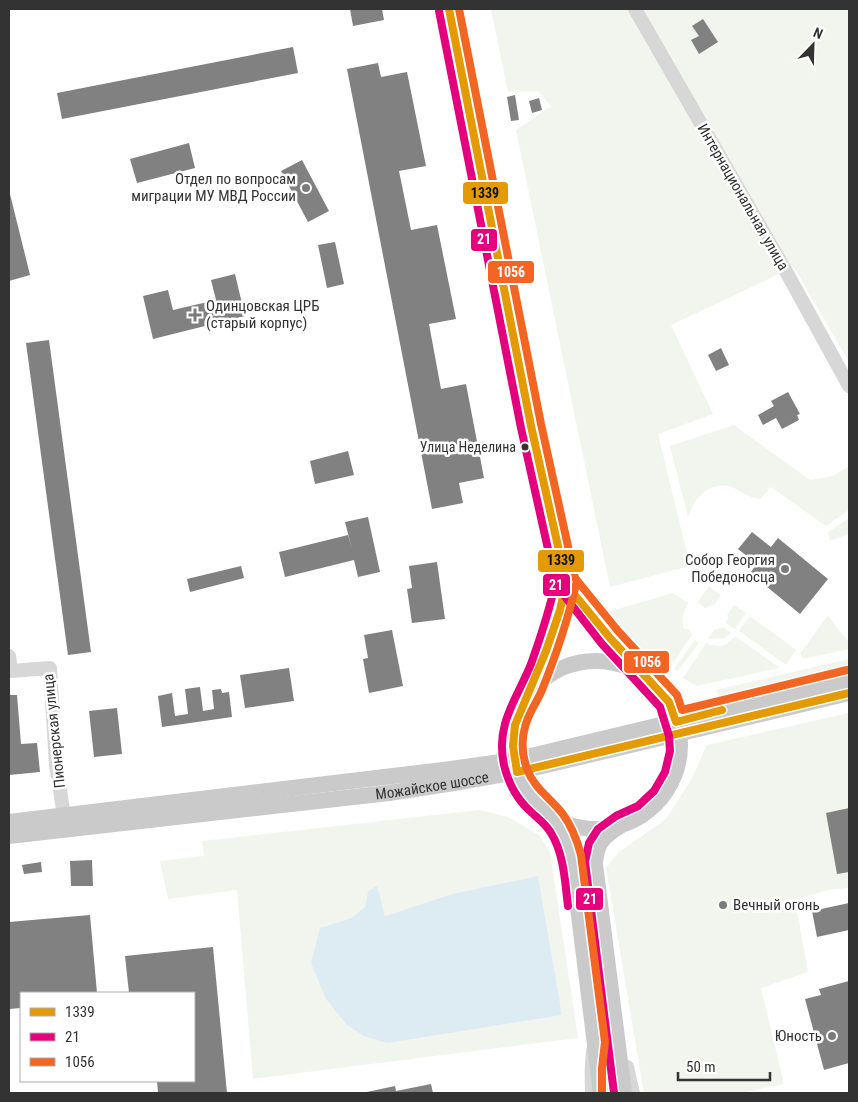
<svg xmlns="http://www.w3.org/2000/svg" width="858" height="1102" font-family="'Roboto Condensed',sans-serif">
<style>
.green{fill:#f1f5ed;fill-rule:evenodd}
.water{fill:#ddebf3}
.building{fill:#818181}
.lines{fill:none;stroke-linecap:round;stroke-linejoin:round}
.minor{stroke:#d7d7d7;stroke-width:14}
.major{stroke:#cacaca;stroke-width:16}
.bus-1-casing{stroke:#fff;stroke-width:11}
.bus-2-casing{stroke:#fff;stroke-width:11}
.bus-3-casing{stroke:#fff;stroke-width:11}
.bus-1{stroke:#e39a05;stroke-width:8}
.bus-2{stroke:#e5007d;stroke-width:8}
.bus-3{stroke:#f26522;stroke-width:8}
.poi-dot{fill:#7a7a7a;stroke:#fff;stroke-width:2}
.bus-dot{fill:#333;stroke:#fff;stroke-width:2}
.labels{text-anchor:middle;stroke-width:5;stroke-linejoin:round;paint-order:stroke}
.bus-label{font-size:14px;fill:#333;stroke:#fff;text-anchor:end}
.poi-label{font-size:15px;fill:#333;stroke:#fff;text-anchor:end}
.street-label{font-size:15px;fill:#333;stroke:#fff}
.line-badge{stroke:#fff;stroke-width:2}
.badge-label{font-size:14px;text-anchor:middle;font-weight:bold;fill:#fff}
.pale-badge-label{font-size:14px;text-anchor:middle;font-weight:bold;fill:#111}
</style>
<rect width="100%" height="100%" fill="#fff"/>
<path class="green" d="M491 9H849V362L794 267 671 325 713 414 658 434 690 566 610 587 516 130 551 106 538 91 508 92Z
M734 425 810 480 833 476 849 466V510L826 526 771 487 760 499C749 498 742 491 731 487 709 480 694 499 688 517L670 446Z
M849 518V534L830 541 828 532Z
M709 586 721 595 714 605 708 606 706 609 698 602Z
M673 593 688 603C683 613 681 619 684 629H689L692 635 668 670 654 660 604 613Z
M734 605 746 613 735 629 726 623 728 618 727 615Z
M828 615 836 627 849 642V649L803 659 800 654Z
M750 616 796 650 786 665 739 631Z
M723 627 731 633 725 638 708 639 714 630Z
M735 636 780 668 696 686 683 678 706 643C718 648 727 647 735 636Z
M695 640 699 643 678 671 674 669Z
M849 659V670L721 702 716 690Z
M849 713V888L827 890 795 900 808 972 761 988 784 1084 741 1093H644L606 868 619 852 666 819 691 780 707 745Z
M480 810 508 817 539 835 550 852 578 1038 253 1079 237 890 168 899 160 861 204 856 202 841ZM538 876 562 1015 484 1027 320 928 351 918 365 907 368 891 377 887 385 916 452 894Z"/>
<path class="water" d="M538 876 562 1015 387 1043 364 1036 347 1025 326 999 311 963 320 928 351 918 365 907 368 891 377 886 385 916 452 894Z"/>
<path class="building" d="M350 9H382L384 20 353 26Z
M703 19 718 42 699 54 691 40 699 36 692 26Z
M293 47 298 73 62 119 57 93Z
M378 63 381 77 407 72 426 166 399 171 411 230 437 225 456 319 429 324 441 389 466 384 484 478 459 483 463 503 432 509 347 69Z
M515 95 519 120 511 121 507 97Z
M539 98 542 110 532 113 529 101Z
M189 143 195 168 137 183 130 159Z
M302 160 329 211 308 222 281 171Z
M9 190 30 275 9 281Z
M335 242 344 284 327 288 318 245Z
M235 274 245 316 153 339 143 296 168 290 173 310 216 300 211 280Z
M49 340 91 652 68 655 26 343Z
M721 348 729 365 716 371 708 355Z
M788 392 800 414 797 415 799 420 782 429 776 418 763 425 758 415 774 406 771 401Z
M348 451 354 475 315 484 310 461Z
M368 517 380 572 358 577 354 560 285 577 279 552 348 535 352 549 345 522Z
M752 532 771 547 778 538 828 579 800 614 750 573 757 564 738 549Z
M437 562 445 619 412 623 407 589 412 588 409 566Z
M241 566 244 578 190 592 187 579Z
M392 630 403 686 369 693 363 659 368 658 364 635Z
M289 668 294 701 245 708 240 675Z
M200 687 203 711 214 709 212 690 221 689 222 693 229 692 232 717 162 727 158 696 172 693 175 716 188 714 185 689Z
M9 695H17L21 744 37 743 40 772 9 775Z
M117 708 122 754 94 757 89 711Z
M849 808V872L837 874 826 813Z
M92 860 93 886H71L70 861Z
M41 862 42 872 24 874 22 865Z
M849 903V930L817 937 812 911Z
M90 915 97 993H21V1008L9 1009V922Z
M213 947 227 1093H158L157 1081H194V993H129L125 956Z
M849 981V1063L824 1070 805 999 821 995 819 989Z
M431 1084 433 1093H362L395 1086 396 1091Z"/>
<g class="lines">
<path class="minor" d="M449 9 531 426 566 582 610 638 651 681
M635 9 788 275 849 386
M9 656 11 671 50 668 56 765 64 816
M530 693C543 657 559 620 566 582
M627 1067 633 1093
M592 1093C592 1079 587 1019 614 1033L618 1041"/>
<g class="major">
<circle cx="596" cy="745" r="84"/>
<path d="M550 816C565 833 568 846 573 867L601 1093"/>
<path d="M9 822 451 769 514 760 849 680"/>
<path d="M620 826C603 837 596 843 595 864L624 1093"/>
<path id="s1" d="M9 836 389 793 454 783 517 772 849 693"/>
</g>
<defs>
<path id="bus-1" d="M449 9 531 426 566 582 560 610 546 651 515 725 513 746 517 772 849 693
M560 558 566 582 574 594 610 638 669 702 676 722 722 710"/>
<path id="bus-2" d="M439 11 521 428 556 585 602 644 660 707 669 736 670 751 665 772 654 791 638 806 616 816 598 829 589 843 585 862 614 1093
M556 580C550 609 541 636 531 664 517 699 495 724 504 765 508 782 517 799 530 811 537 818 546 824 551 833 564 854 565 882 568 906"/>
<path id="bus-3" d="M459 9 541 424 575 578 618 631 677 695 682 710 847 670
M576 584C568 620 556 655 542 690 537 702 528 714 525 727 521 741 522 755 527 769 534 788 550 798 562 813 572 826 577 840 581 855L605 1042 602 1068V1093"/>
</defs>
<use href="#bus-1" class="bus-1-casing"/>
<use href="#bus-2" class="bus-2-casing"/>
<use href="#bus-3" class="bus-3-casing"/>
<use href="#bus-1" class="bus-1"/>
<use href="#bus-2" class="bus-2"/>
<use href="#bus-3" class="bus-3"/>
</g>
<g class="poi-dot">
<circle cx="306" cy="188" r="5"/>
<path d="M192.5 307.5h5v5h5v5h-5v5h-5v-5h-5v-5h5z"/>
<circle cx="785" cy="569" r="5"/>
<circle cx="723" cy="905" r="5"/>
<circle cx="832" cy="1036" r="5"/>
</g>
<circle class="bus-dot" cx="525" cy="447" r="4.5"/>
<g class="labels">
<g class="bus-label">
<text x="516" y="452">Улица Неделина</text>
</g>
<g class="poi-label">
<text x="296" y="184">Отдел по вопросам<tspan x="296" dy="17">миграции МУ МВД России</tspan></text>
<text x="206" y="311" text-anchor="start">Одинцовская ЦРБ<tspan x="206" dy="17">(старый корпус)</tspan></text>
<text x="775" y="565">Собор Георгия<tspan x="775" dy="17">Победоносца</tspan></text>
<text x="733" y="910" text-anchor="start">Вечный огонь</text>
<text x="822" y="1041">Юность</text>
</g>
<g class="street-label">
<text transform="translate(743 197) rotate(60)" y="5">Интернациональная улица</text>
<text transform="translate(54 731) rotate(-96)" y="5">Пионерская улица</text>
<text dy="5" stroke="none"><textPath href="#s1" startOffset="426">Можайское шоссе</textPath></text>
</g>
</g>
<g class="line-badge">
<rect x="462" y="181" width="47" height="24" rx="5" fill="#e39a05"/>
<rect x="470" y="228" width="28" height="24" rx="5" fill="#e5007d"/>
<rect x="487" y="260" width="48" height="24" rx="5" fill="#f26522"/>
<rect x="537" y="549" width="48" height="24" rx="5" fill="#e39a05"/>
<rect x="542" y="573" width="29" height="24" rx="5" fill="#e5007d"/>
<rect x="623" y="650" width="47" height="24" rx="5" fill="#f26522"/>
<rect x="575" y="887" width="29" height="24" rx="5" fill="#e5007d"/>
</g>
<g class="badge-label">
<text x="484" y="244">21</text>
<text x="511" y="277">1056</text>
<text x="556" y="590">21</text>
<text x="647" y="667">1056</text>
<text x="590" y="904">21</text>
</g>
<g class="pale-badge-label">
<text x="485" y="198">1339</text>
<text x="561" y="565">1339</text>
</g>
<rect width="858" height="1102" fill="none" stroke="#333333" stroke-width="20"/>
<rect x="20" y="992" width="175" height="90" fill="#ffffff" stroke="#adadad"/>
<rect x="30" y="1008" width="25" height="8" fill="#e39a05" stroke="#adadad"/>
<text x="65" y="1017" font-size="15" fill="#333333">1339</text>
<rect x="30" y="1033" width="25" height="8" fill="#e5007d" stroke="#adadad"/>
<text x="65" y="1042" font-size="15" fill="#333333">21</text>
<rect x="30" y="1058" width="25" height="8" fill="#f26522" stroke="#adadad"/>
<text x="65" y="1067" font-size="15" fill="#333333">1056</text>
<g transform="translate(813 45) rotate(23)" stroke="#ffffff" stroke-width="4" paint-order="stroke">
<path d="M0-4L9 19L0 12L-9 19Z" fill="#333333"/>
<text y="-8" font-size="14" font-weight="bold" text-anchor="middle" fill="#333333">N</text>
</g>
<path d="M678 1072v8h92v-8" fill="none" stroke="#333333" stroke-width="2.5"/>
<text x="686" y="1072" font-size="15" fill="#333333" stroke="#ffffff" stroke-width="4" paint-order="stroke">50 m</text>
</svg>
